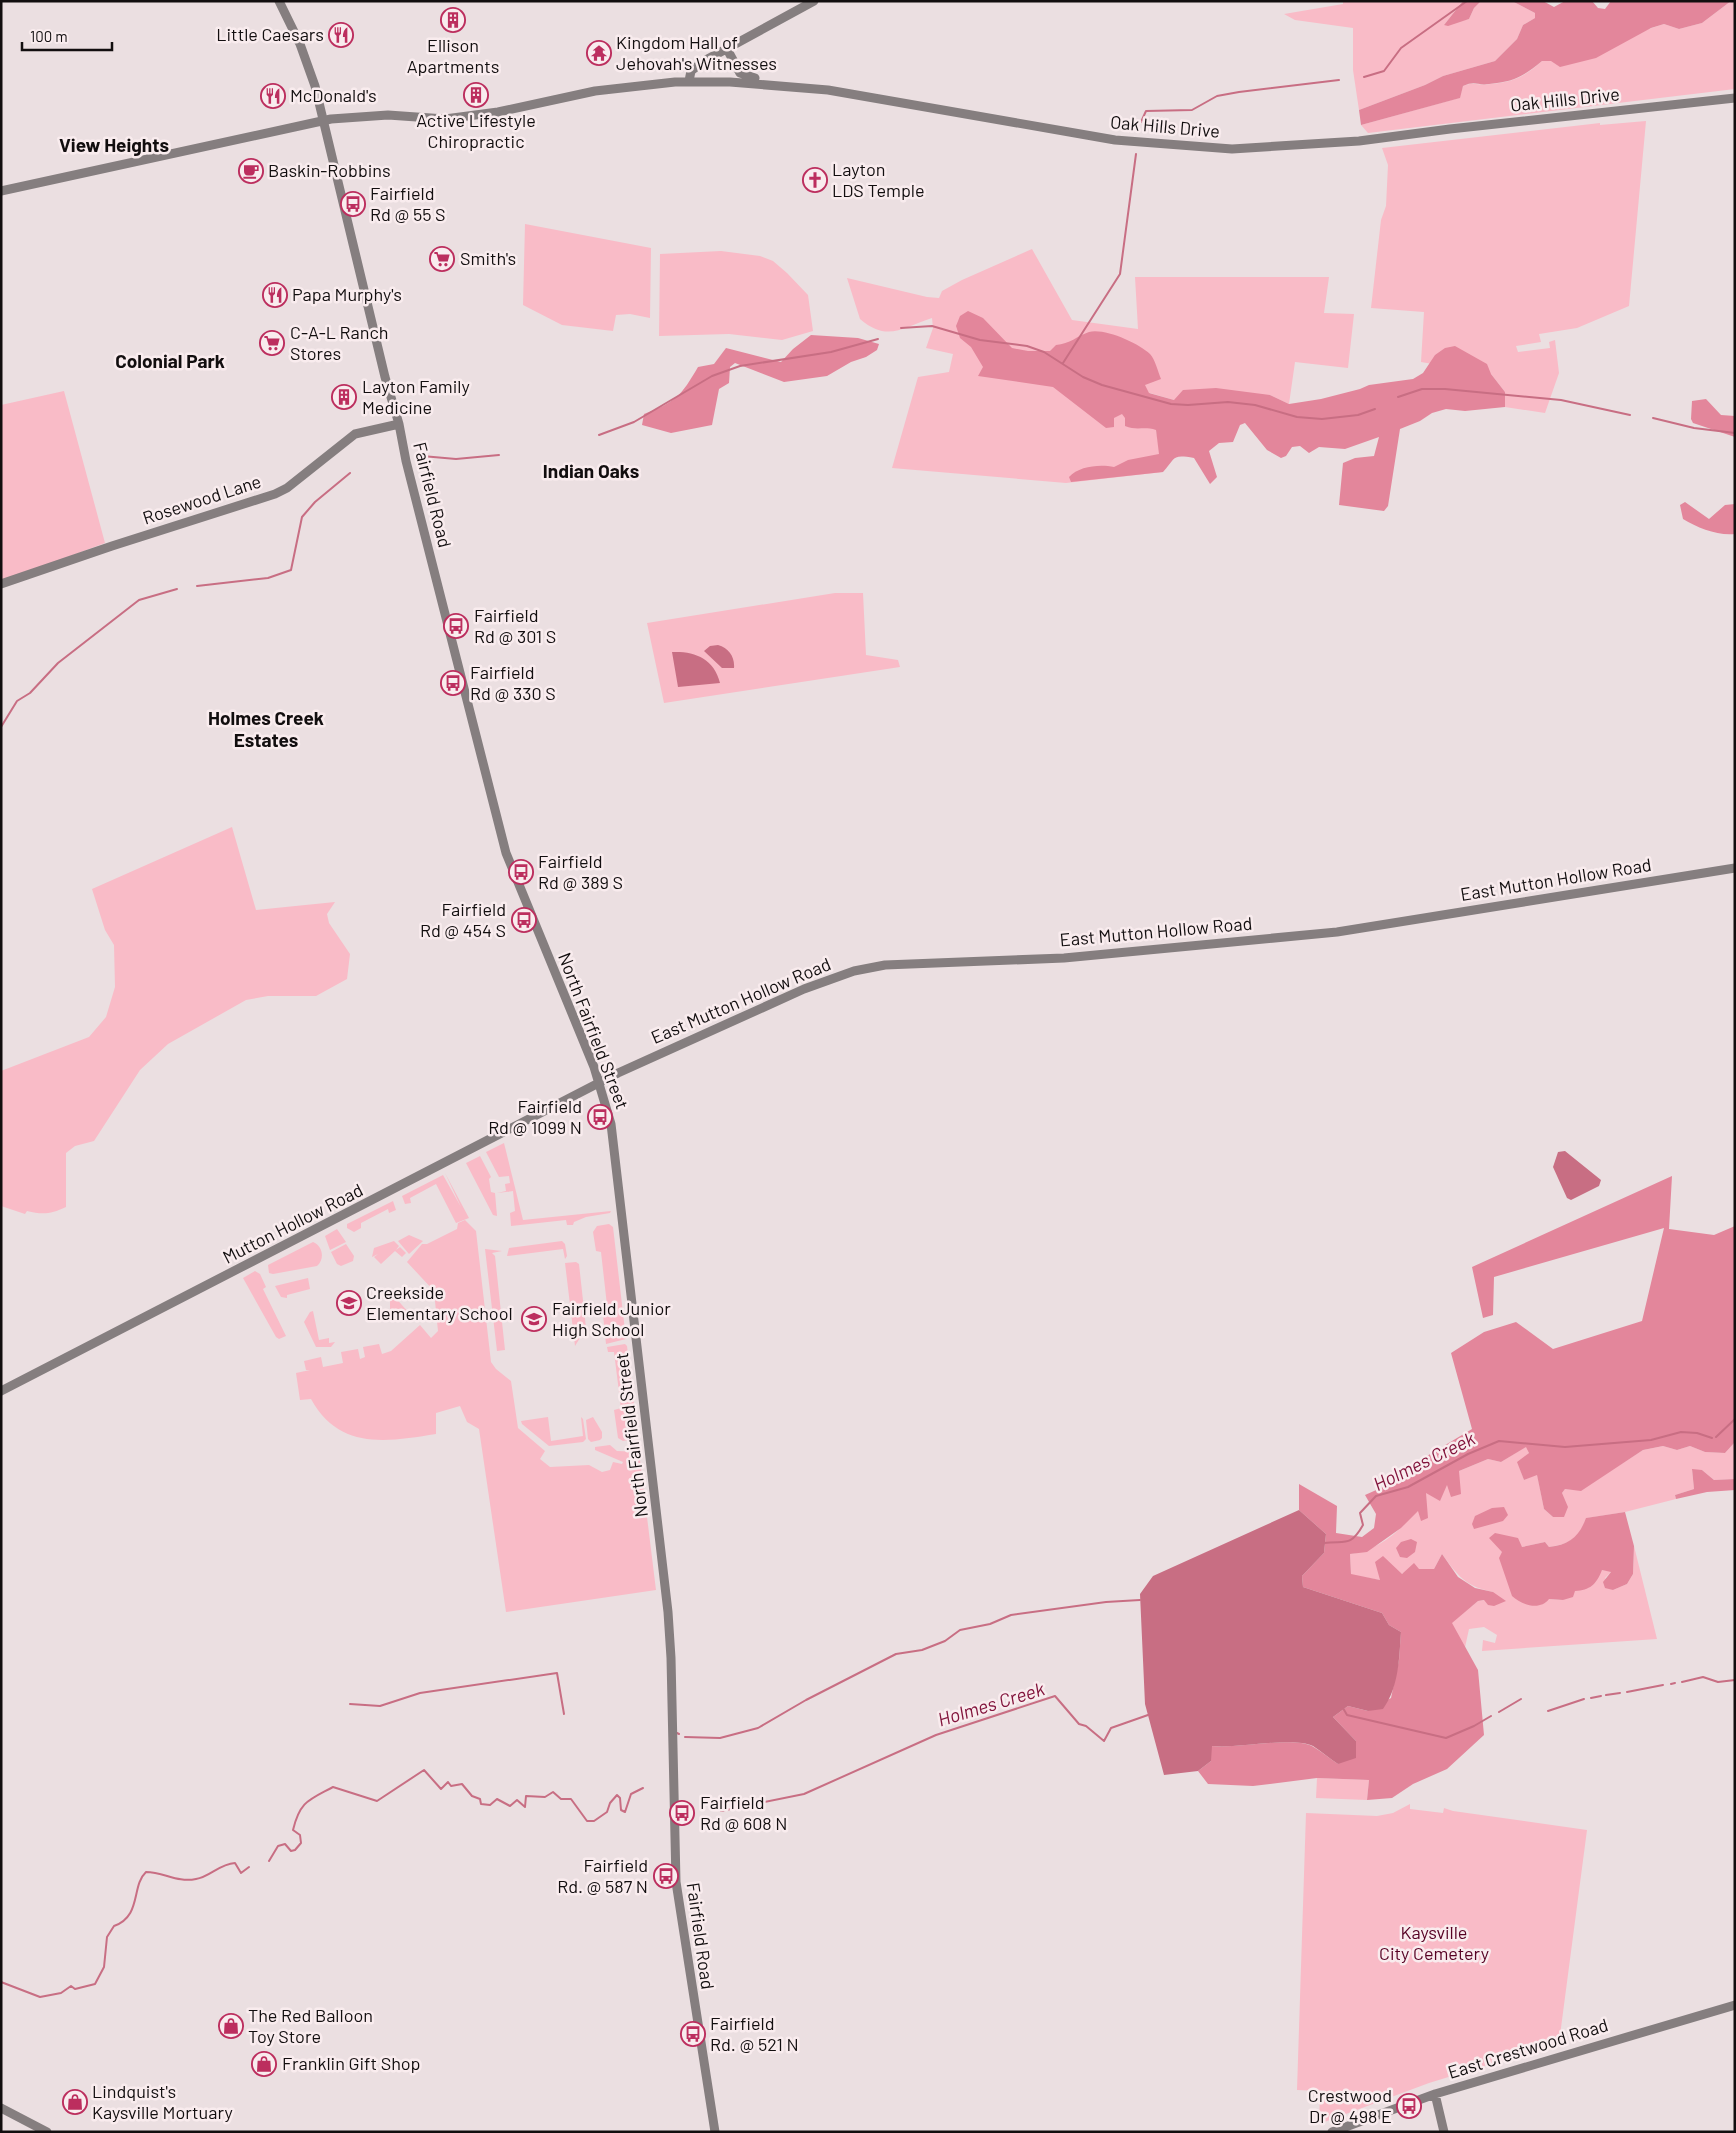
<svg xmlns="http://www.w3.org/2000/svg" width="1736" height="2133" font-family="Barlow,sans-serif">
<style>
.green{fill:#f9bbc7}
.forest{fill:#e3869b}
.water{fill:#c86e83}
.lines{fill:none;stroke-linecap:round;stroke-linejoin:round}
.stream{stroke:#c86e83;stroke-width:2}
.secondary{stroke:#857e7f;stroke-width:9}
.labels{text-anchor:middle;stroke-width:5;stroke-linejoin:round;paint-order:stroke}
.poi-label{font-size:18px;fill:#120e0f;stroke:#f9ecee;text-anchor:start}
.street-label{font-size:18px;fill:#120e0f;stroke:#f9ecee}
.park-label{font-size:18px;fill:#560123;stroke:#f9ecee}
.neighbourhood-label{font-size:19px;font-weight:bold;fill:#120e0f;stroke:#f9ecee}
.water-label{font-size:19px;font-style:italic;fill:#82143c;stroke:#f9ecee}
</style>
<rect width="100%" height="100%" fill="#ebdfe1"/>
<path class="green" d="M1343 1H1463L1444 25 1469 19 1474 8 1481 1H1512L1535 13V18L1523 25 1517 39 1495 61 1443 76 1425 85 1359 110 1353 70V28L1295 20 1284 14 1343 4Z
M1731 1H1735V89L1368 133 1361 125 1459 98 1463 86C1474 81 1479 86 1490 84 1514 82 1524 77 1542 61H1551L1664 24 1679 29 1702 23Z
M1646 121 1629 306 1577 328 1539 334 1541 342 1516 346 1518 352 1550 348 1549 342 1555 340 1559 373 1545 413 1505 407V392L1491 374 1421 362 1424 312 1371 308 1381 220 1386 206 1388 165 1382 148 1600 123V125Z
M525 224 651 248 650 318 630 314 616 315 613 331 562 325 523 305Z
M1032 249 1072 320 1138 329 1135 277H1329L1324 313 1354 314 1348 368 1295 362 1289 404 1270 395 1174 400 1150 393 1163 472 1066 483 892 468 918 377 949 372 953 354 926 348 933 328 932 318C903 327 888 343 860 319L847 278 927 297 939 298 942 291 962 280Z
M721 251 760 256 773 261 787 273 808 295 813 331 782 340 729 334 659 336 660 254Z
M64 391 105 543 1 582V405Z
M835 593H863L866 655 898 660 900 667 664 703 647 623Z
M232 827 256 910 335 902 327 914 329 923 350 954 347 979 316 996H268L246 1000 168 1044 140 1070 94 1141 75 1146 66 1153V1207C51 1214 43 1215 27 1211L25 1214 1 1206V1071L89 1037 106 1017 115 987 114 945 105 930 92 889Z
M504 1143 523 1220 611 1211 610 1213 586 1217 574 1222 573 1225H567L566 1220 511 1226 510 1213 515 1211 513 1191 497 1193 506 1191 505 1184 510 1183 509 1176 499 1177 486 1152Z
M480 1156 491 1177 489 1179 491 1192 495 1193 497 1216 493 1215 466 1163Z
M445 1173 469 1218 456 1223 436 1184 410 1198 411 1203 405 1204 402 1196 443 1175 461 1207Z
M393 1201 396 1210 389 1213 388 1209 361 1223V1228L354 1232 347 1228V1224Z
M465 1220 476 1231 491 1362 496 1369 511 1381 518 1428 545 1451 540 1459 550 1467 589 1465 602 1472 610 1470 613 1462 622 1464 623 1462 595 1450V1447L610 1445 617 1451 639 1452 656 1590 506 1612 479 1429 467 1422 460 1406 436 1413V1434C386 1442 339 1450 311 1399L300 1400 296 1373 310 1370H306L304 1361 321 1357 323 1367 343 1363 341 1352 358 1349 360 1359 365 1357 363 1347 379 1344 382 1354 391 1351 420 1325 431 1338 438 1331 434 1291 407 1262 422 1244H427L457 1229 458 1223Z
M609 1224 613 1227 626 1339 606 1344 603 1315 608 1314 601 1252 596 1251 593 1232 597 1226Z
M337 1229 346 1242 330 1250 325 1236Z
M409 1235 423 1241 409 1254 398 1241Z
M394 1241 399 1246 396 1250 400 1247 406 1253 402 1257 395 1251 381 1264 374 1257 378 1254 372 1257 374 1248Z
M562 1241 565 1244 567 1256 565 1259 563 1249 507 1256 509 1248Z
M313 1242C323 1246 325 1259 317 1266L273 1274 269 1273 268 1265Z
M346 1244 354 1256 353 1261 341 1266 337 1264 331 1252Z
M485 1249 502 1251 492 1253 495 1256 505 1350 497 1351Z
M576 1262 579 1264 586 1328 575 1346 565 1263Z
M255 1271 260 1274 266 1287 263 1289 286 1336 279 1339 276 1337 243 1278Z
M308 1278 310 1289 287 1295V1298L281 1297 275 1286Z
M394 1296 409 1313 398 1321 390 1311V1301Z
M313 1311 319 1340 329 1338V1343L335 1342 331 1347H316L304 1322 310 1312Z
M625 1344 627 1346 638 1438 623 1441 618 1438 614 1410 621 1408 614 1352H608L607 1347Z
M548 1417 551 1441 583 1436 581 1417 583 1419 586 1439 583 1442 549 1446 522 1424 521 1421Z
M593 1417 602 1432V1438L600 1440 591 1442 588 1439 586 1420Z
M1735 1442V1479L1714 1480 1702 1470H1692L1694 1489 1675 1495 1676 1499 1625 1512 1587 1518C1578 1538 1571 1544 1549 1547L1545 1542 1522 1547 1495 1533 1549 1599 1563 1600 1602 1570 1612 1571 1605 1578 1613 1590 1627 1584 1633 1574 1634 1546 1657 1639 1482 1651 1483 1640 1495 1643 1497 1635 1484 1627 1469 1629 1464 1652 1447 1615 1452 1622 1478 1601 1485 1600 1493 1592C1465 1586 1458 1576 1442 1554L1434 1569H1419L1380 1580 1351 1575 1350 1554C1383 1550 1412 1522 1426 1493L1447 1485 1459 1471 1488 1459 1501 1462 1527 1446 1529 1453 1518 1463 1524 1480 1537 1474 1544 1509 1553 1517H1564L1562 1493 1565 1489 1581 1490 1643 1450 1663 1446 1677 1450 1690 1446 1705 1452 1725 1453Z
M1317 1778 1369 1780 1367 1800 1316 1798Z
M1410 1804V1809L1443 1813 1444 1808 1453 1811 1587 1830 1559 2043 1429 2083 1319 2124 1320 2091 1297 2090 1306 1813 1377 1816 1393 1813Z"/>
<path class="forest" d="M1463 1H1481L1474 8 1469 19 1448 26 1444 25Z
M1512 1H1543L1554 7 1565 1H1592L1598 8 1605 9 1611 1H1731L1702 23 1679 29 1664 24 1651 28 1596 58 1560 67 1551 61H1542C1524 76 1514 82 1489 84 1477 86 1476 80 1463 86L1460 98 1361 125 1359 110 1425 85 1443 76 1495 61 1517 39 1523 25 1535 18V13Z
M968 311 983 318 1012 348 1028 351H1050L1056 345C1070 344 1077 336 1089 332 1105 328 1138 343 1150 354 1155 359 1158 372 1161 379L1145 385 1149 393 1174 400 1183 390 1216 388 1270 395 1289 404 1321 399 1360 389 1369 385 1413 379 1423 373 1435 355 1445 348 1455 346 1487 364 1491 374 1505 392V407L1465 411 1446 409 1432 413 1420 421 1400 429 1388 506 1384 511 1339 505 1343 463 1355 458 1374 456 1379 437 1345 449 1319 447 1309 453 1300 446 1292 447 1286 456 1281 458 1267 450 1245 423 1240 425 1233 442 1219 443 1209 451 1217 477 1210 484 1194 458C1171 454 1176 458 1163 472L1071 482 1069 477C1079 466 1100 464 1114 467L1128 460 1159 454 1156 430C1144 426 1137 431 1125 426V418L1122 414 1114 418V427L1106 428 1053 387 978 376 983 367 971 347 960 338 956 326 960 316Z
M811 335 858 338 879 344 877 350 866 357 851 362 827 376 784 382 735 363 730 367 729 383 719 389 712 425 671 433 642 425 644 414C676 402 681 396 698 367L714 364 726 348 781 362 793 349Z
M1706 399 1721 415 1735 416V437L1693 423 1691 419 1692 401Z
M1685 502 1709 519 1725 505 1735 504V534C1718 536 1698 528 1683 519L1680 505Z
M1672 1176 1669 1229 1714 1235 1735 1226V1442L1725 1453 1705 1452 1690 1446 1677 1450 1663 1446 1643 1450 1581 1491 1565 1489 1562 1493 1568 1507 1564 1517H1553L1544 1509 1537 1475 1524 1480 1517 1462 1529 1453 1526 1447 1501 1462 1488 1459 1459 1471 1461 1494 1451 1497 1447 1485 1440 1501 1426 1493 1428 1518 1421 1521 1418 1511 1401 1528 1367 1552 1350 1554 1351 1574 1380 1580 1375 1562 1383 1556 1402 1574 1414 1563 1419 1569H1434L1442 1554 1458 1577 1475 1588 1493 1592 1506 1601 1494 1606 1488 1605 1484 1600 1478 1601 1452 1623 1478 1670 1484 1735 1447 1769 1413 1784 1392 1798 1367 1800 1369 1780 1317 1778 1253 1786 1208 1784 1198 1771 1211 1761V1746C1238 1749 1291 1736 1312 1746 1321 1751 1330 1759 1338 1764L1356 1741 1333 1717 1348 1706 1368 1711 1391 1698 1399 1660 1401 1632 1389 1625 1382 1613 1303 1587 1302 1576 1324 1553 1326 1534 1299 1510V1484L1337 1506 1336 1533 1362 1537 1374 1528 1376 1514 1365 1495 1419 1471 1422 1459 1472 1429 1451 1353 1484 1332 1516 1322 1553 1349 1642 1321 1664 1228 1494 1277 1493 1315 1483 1318 1472 1267Z
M1692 1469 1702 1470 1714 1480 1735 1479V1490L1707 1492 1676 1499 1675 1495 1694 1489Z
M1504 1507 1508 1515 1503 1521 1474 1529 1472 1524 1475 1516 1492 1508Z
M1625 1512 1634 1546 1633 1574 1627 1584 1613 1590 1605 1588 1603 1582 1611 1572 1602 1570C1596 1585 1590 1590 1575 1591L1573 1597 1563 1600 1549 1599C1540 1611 1522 1605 1512 1596L1499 1558 1502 1552 1489 1538 1495 1533 1518 1538 1522 1547 1545 1542 1549 1547C1569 1545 1579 1537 1586 1518Z
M1411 1539 1417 1542 1415 1552 1407 1558 1400 1557 1396 1548 1401 1542Z"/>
<path class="water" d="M718 645C729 648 735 657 734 668H722L704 651 710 646Z
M672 652C694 651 714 658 720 683L678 687Z
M1565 1151 1601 1180 1599 1186 1571 1200 1567 1198 1553 1167 1558 1152Z
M1299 1510 1326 1534 1324 1553 1302 1576 1303 1587 1382 1613 1389 1625 1401 1632C1399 1659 1399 1687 1383 1709L1368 1711 1348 1706 1333 1717 1356 1741V1758L1338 1764C1330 1759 1321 1751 1313 1746 1292 1736 1238 1749 1212 1746L1211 1761 1198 1771 1164 1775 1145 1704 1140 1594 1153 1576Z"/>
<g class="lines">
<path class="stream" d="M1364 77 1384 71 1401 48 1467 1
M1141 122 1146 111 1192 110 1217 96 1239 92 1339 80
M901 328 932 326 980 340 1027 346 1044 352 1083 377 1102 385 1171 404 1188 405 1228 402 1255 405 1297 417 1322 419 1358 415 1375 409
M1063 363 1120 274 1136 154
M1398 397 1422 389H1445L1561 400 1630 415
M1653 418 1694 428 1735 433
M599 435 634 422 712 376 740 366 831 352 878 339
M422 456 456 459 499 455
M197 586 268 578 291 570 302 517 315 502 350 473
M1 727 17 701 30 693 58 663 139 600 177 589
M1716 1437 1735 1419
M1324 1543C1345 1540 1350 1548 1363 1525L1360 1513 1376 1496 1408 1487 1468 1454 1499 1441 1565 1447 1651 1440 1681 1432 1697 1433 1712 1438
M1682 1682 1703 1677 1718 1682 1735 1680
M1671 1684 1675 1683
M1627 1692 1663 1685
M1606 1695 1620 1693
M1591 1698 1601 1696
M350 1704 380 1706 420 1693 557 1673 564 1714
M1343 1708 1347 1715 1446 1738 1474 1726 1491 1716
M1548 1711 1584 1699
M1499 1712 1521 1699
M677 1733 679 1734
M685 1737 720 1738 758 1728 806 1700 896 1654 922 1650 945 1641 960 1630 990 1624 1011 1615 1106 1602 1140 1600
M721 1811 804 1794 936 1735 1055 1696 1079 1724 1086 1726 1104 1741 1111 1728 1148 1715
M269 1861 278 1846 285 1844 291 1851 295 1850 301 1843 300 1835 293 1830C300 1801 309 1800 333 1787L377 1801 424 1770 441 1789 448 1782 451 1786 462 1784 472 1796 480 1799 481 1804 490 1805 497 1799 510 1806 517 1800 525 1807 526 1796 545 1797 553 1792 561 1799H571L587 1821H594L607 1812 610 1803 617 1795 620 1798 621 1810 625 1812 631 1794 643 1788
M1 1982 40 1997 61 1993 71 1986 75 1989 95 1984 104 1967 107 1937 114 1926C142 1916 131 1886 146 1872 164 1872 177 1883 196 1879 210 1877 219 1864 235 1863L241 1873 249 1867"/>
<path class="secondary" d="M279 1 300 44 315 86 385 377 399 424 406 461 506 853 594 1067 611 1124 668 1612 671 1658 676 1882 715 2132
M727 49 740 73 755 78
M689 81 691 71 704 61 814 1
M1 191 331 119 388 115 445 119 498 112 595 91 675 82H730L828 90 1115 140 1232 149 1359 141 1450 129 1735 98
M1 584 112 546 275 494 287 488 355 434 399 424
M1 1391 618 1073 804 989 854 971 885 965 1064 958 1337 932 1735 868
M1435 2094 1444 2132
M1 2108 47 2132
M1332 2132 1435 2094 1735 2005"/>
</g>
<defs>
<symbol id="building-ring" viewBox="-11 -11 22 22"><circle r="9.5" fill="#f9ecee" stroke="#bc2e5e" stroke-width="1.5"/><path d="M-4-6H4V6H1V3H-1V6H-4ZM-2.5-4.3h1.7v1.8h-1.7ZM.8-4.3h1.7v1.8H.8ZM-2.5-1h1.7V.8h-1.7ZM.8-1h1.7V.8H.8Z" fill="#bc2e5e"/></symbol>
<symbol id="restaurant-ring" viewBox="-11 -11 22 22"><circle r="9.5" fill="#f9ecee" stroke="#bc2e5e" stroke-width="1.5"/><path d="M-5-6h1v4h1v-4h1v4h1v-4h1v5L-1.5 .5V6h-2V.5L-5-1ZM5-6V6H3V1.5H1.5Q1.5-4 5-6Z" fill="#bc2e5e"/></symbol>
<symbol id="temple-ring" viewBox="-11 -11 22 22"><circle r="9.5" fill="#f9ecee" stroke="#bc2e5e" stroke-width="1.5"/><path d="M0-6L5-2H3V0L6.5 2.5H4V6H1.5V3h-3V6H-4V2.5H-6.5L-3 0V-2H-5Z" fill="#bc2e5e"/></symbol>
<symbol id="cafe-ring" viewBox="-11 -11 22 22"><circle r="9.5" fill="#f9ecee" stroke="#bc2e5e" stroke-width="1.5"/><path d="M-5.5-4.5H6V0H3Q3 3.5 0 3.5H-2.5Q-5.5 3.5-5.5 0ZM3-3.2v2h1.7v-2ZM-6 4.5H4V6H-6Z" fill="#bc2e5e"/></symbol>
<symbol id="church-ring" viewBox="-11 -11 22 22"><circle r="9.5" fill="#f9ecee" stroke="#bc2e5e" stroke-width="1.5"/><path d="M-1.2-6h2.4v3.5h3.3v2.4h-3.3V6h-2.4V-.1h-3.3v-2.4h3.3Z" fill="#bc2e5e"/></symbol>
<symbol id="bus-ring" viewBox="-11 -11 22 22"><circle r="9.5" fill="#f9ecee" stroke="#bc2e5e" stroke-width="1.5"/><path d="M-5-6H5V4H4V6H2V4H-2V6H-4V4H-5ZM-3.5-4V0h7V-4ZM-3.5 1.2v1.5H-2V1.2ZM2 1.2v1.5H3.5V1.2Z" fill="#bc2e5e"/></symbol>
<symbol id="supermarket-ring" viewBox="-11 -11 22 22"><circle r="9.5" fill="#f9ecee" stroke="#bc2e5e" stroke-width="1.5"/><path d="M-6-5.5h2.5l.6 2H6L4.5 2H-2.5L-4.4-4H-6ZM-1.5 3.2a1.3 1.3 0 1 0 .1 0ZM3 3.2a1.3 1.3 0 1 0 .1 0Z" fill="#bc2e5e"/></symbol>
<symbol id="school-ring" viewBox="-11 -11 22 22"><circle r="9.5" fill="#f9ecee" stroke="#bc2e5e" stroke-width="1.5"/><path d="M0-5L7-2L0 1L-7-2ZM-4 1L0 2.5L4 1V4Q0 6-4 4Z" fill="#bc2e5e"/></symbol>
<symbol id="shop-ring" viewBox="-11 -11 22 22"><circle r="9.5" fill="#f9ecee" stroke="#bc2e5e" stroke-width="1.5"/><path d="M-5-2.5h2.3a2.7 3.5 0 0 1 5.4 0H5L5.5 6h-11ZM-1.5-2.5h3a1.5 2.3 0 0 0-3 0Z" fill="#bc2e5e"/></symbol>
</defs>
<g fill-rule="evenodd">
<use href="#building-ring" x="439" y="6" width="28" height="28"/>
<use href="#restaurant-ring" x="327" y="21" width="28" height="28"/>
<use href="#temple-ring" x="585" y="39" width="28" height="28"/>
<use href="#building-ring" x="462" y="81" width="28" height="28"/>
<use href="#restaurant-ring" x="259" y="82" width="28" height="28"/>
<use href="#cafe-ring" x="237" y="157" width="28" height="28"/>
<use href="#church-ring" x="801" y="166" width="28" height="28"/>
<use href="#bus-ring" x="339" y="190" width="28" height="28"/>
<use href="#supermarket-ring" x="428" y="245" width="28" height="28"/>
<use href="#restaurant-ring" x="261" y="281" width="28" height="28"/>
<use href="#supermarket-ring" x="258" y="329" width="28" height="28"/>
<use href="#building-ring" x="330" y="383" width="28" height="28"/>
<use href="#bus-ring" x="442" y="612" width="28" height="28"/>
<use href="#bus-ring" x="439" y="669" width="28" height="28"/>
<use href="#bus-ring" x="507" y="858" width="28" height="28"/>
<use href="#bus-ring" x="510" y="906" width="28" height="28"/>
<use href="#bus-ring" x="586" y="1103" width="28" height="28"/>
<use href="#school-ring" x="335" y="1289" width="28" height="28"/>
<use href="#school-ring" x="520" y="1305" width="28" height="28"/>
<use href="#bus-ring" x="668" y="1799" width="28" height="28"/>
<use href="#bus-ring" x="652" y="1862" width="28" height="28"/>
<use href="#shop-ring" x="217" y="2012" width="28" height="28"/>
<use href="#bus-ring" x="679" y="2020" width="28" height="28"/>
<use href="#shop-ring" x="250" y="2050" width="28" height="28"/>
<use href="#shop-ring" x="61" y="2088" width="28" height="28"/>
<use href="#bus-ring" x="1395" y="2092" width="28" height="28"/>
</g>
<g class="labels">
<g class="poi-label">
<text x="324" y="41" text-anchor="end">Little Caesars</text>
<text x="616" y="49">Kingdom Hall of<tspan x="616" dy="21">Jehovah's Witnesses</tspan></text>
<text x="453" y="52" text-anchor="middle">Ellison<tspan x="453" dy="21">Apartments</tspan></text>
<text x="290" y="102">McDonald's</text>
<text x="476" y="127" text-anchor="middle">Active Lifestyle<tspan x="476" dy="21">Chiropractic</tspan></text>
<text x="832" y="176">Layton<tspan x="832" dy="21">LDS Temple</tspan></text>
<text x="268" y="177">Baskin-Robbins</text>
<text x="370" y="200">Fairfield<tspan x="370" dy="21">Rd @ 55 S</tspan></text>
<text x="460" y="265">Smith's</text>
<text x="292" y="301">Papa Murphy's</text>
<text x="290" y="339">C-A-L Ranch<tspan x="290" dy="21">Stores</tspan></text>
<text x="362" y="393">Layton Family<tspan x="362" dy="21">Medicine</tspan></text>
<text x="474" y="622">Fairfield<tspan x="474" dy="21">Rd @ 301 S</tspan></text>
<text x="470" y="679">Fairfield<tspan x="470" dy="21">Rd @ 330 S</tspan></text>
<text x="538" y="868">Fairfield<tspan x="538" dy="21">Rd @ 389 S</tspan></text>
<text x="506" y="916" text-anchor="end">Fairfield<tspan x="506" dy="21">Rd @ 454 S</tspan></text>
<text x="582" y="1113" text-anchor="end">Fairfield<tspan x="582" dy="21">Rd @ 1099 N</tspan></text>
<text x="366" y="1299">Creekside<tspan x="366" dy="21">Elementary School</tspan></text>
<text x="552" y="1315">Fairfield Junior<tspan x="552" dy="21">High School</tspan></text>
<text x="700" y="1809">Fairfield<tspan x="700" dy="21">Rd @ 608 N</tspan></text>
<text x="648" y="1872" text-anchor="end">Fairfield<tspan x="648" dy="21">Rd. @ 587 N</tspan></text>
<text x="248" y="2022">The Red Balloon<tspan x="248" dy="21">Toy Store</tspan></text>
<text x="710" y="2030">Fairfield<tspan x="710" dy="21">Rd. @ 521 N</tspan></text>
<text x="282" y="2070">Franklin Gift Shop</text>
<text x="92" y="2098">Lindquist's<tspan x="92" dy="21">Kaysville Mortuary</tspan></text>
<text x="1392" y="2102" text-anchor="end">Crestwood<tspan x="1392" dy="21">Dr @ 498 E</tspan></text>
</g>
<g class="street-label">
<text transform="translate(1565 100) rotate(-6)" y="6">Oak Hills Drive</text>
<text transform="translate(1165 127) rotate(5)" y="6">Oak Hills Drive</text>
<text transform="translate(432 495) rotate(76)" y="6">Fairfield Road</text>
<text transform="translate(202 500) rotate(-18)" y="6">Rosewood Lane</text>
<text transform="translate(1556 880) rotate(-9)" y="6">East Mutton Hollow Road</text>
<text transform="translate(1156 932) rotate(-5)" y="6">East Mutton Hollow Road</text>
<text transform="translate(741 1001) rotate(-23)" y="6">East Mutton Hollow Road</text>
<text transform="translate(593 1031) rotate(69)" y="6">North Fairfield Street</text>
<text transform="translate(293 1224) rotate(-27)" y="6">Mutton Hollow Road</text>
<text transform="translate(632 1435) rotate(-97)" y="6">North Fairfield Street</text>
<text transform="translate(700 1936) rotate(82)" y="6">Fairfield Road</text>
<text transform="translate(1528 2049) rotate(-17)" y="6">East Crestwood Road</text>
</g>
<g class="park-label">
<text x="1434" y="1939">Kaysville<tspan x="1434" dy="21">City Cemetery</tspan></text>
</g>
<g class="neighbourhood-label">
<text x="114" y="152">View Heights</text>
<text x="170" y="368">Colonial Park</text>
<text x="591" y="478">Indian Oaks</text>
<text x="266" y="725">Holmes Creek<tspan x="266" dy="22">Estates</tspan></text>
</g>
<g class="water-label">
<text transform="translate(1424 1461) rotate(-26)" y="7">Holmes Creek</text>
<text transform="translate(991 1704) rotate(-17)" y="7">Holmes Creek</text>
</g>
</g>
<rect width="1736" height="2133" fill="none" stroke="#120e0f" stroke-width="5"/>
<path d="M22 42v8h90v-8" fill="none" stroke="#120e0f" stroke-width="2.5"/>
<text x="30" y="42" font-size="15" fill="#120e0f" stroke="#f9ecee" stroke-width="4" paint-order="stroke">100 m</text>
</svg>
